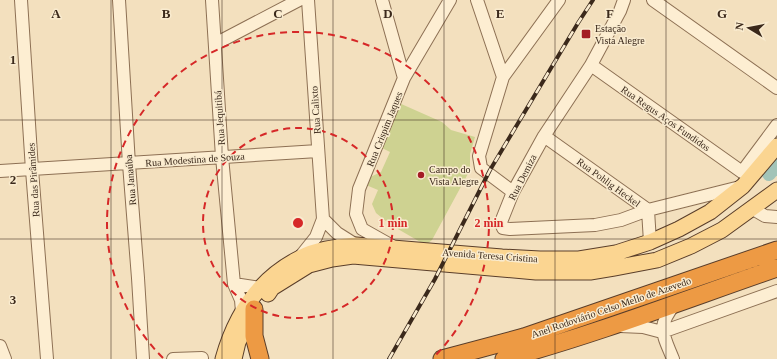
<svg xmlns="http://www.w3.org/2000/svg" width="777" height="359" font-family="Georgia,serif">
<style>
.green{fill:#ced291}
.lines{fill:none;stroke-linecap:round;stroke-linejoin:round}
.river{stroke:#a2c4b8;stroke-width:14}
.minor-casing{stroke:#8d7054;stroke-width:14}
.major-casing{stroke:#5a3e2a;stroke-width:17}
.highway-casing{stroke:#5a3e2a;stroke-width:19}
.minor{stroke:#fdeed2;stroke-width:12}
.major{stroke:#fbd591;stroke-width:15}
.highway{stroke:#ed9a44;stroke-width:17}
.rail-casing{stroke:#3b291b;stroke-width:4}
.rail{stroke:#f9ebcf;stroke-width:2.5;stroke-dasharray:8;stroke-linecap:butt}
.grid{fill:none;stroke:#3b291b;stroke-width:1;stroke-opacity:0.55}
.ring{fill:none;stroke:#d62828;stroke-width:2;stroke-dasharray:7 5}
.poi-dot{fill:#a41d25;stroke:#f9ebcf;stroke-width:1.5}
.labels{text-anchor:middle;stroke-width:3;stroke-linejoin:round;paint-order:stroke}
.poi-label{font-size:10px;fill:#3b291b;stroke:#f9ebcf;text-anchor:start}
.street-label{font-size:10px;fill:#3b291b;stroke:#f9ebcf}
.grid-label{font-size:13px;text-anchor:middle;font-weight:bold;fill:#3b291b;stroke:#f9ebcf;stroke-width:3;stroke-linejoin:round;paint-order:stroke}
.centre{fill:#d62828;stroke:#f9ebcf;stroke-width:2}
.ring-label{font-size:12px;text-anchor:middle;font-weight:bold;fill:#d62828;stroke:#f9ebcf;stroke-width:3;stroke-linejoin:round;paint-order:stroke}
</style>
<rect width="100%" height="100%" fill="#f3e0be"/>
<path class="green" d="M399 103 442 122 451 130 475 137 470 154V170L432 240 427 244 422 243 391 225 376 213 372 204 378 190 366 185 368 178 381 172 390 152 380 147Z"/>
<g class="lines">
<path class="river" d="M769 174 777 164"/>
<defs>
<path id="minor" d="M21 0 32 170 47 359
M119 0 129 164 138 278 143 359
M212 0 222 157 234 284 241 300 242 312
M382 0 404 78
M477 0 503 77 479 156 481 168 513 192
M624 0 620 11 591 65 544 136 513 192 501 222 503 228 510 229 595 225 621 220 648 210 740 187
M653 0 777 88
M215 44 299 0
M591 65 742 172 777 125
M503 77 559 0
M544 136 648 210
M0 171 318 151
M753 209 765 216 777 217
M648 210 650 242
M323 219 337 233 356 245
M394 247 362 229 356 214 359 189 404 78 450 0
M300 257 316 237 323 219 308 0
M234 284 260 288
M620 326 643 327 662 332
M662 332 777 291
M0 346 5 359
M173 359 202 358
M673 359C663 334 656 327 675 304"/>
<path id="major" d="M268 294 272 288 309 265 332 259 353 256 536 272H590L614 268 657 260 691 246 722 230 777 190
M223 359C235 316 258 279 300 258 316 249 338 247 356 245L502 257 540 259H579L616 253 650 242 679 229 710 212 743 186 777 146
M234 359 238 342 246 327"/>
<path id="highway" d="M254 309V336L260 359
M442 359 524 337 777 250
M504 359C597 334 687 299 777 268"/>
</defs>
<use href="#minor" class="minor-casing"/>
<use href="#major" class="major-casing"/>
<use href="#highway" class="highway-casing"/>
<use href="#minor" class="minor"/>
<use href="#major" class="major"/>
<use href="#highway" class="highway"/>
<defs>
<path id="rail" d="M389 359 435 279 490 170 578 23 593 0"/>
</defs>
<use href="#rail" class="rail-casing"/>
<use href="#rail" class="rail"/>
</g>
<path class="grid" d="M111 0V359M222 0V359M333 0V359M444 0V359M555 0V359M666 0V359M0 120H777M0 239H777"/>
<g class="ring">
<circle cx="298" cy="223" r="95"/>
<path d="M163 358A191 191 0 1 1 433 358"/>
</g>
<g class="poi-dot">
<rect x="581" y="29" width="10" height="10" rx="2"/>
<circle cx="421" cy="175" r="4"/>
</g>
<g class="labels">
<g class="poi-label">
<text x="595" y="32">Estação<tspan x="595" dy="12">Vista Alegre</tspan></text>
<text x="429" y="173">Campo do<tspan x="429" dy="12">Vista Alegre</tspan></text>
</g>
<g class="street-label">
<text transform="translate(315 110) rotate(-94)" y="4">Rua Calixto</text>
<text transform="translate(219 118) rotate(-94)" y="4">Rua Jequitibá</text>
<text transform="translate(666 118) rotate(35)" y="4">Rua Regus Aços Fundidos</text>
<text transform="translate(384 129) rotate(-68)" y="4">Rua Crispim Jaques</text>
<text transform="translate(195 159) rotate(-4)" y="4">Rua Modestina de Souza</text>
<text transform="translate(522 177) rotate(-63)" y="4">Rua Demiza</text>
<text transform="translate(33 180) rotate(-94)" y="4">Rua das Pirâmides</text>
<text transform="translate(130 180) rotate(-95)" y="4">Rua Janaúba</text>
<text transform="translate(609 182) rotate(36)" y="4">Rua Pohlig Heckel</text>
<text transform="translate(490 255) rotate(4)" y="4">Avenida Teresa Cristina</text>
<text transform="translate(611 307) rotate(-19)" y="4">Anel Rodoviário Celso Mello de Azevedo</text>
</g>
</g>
<g class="grid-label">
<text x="56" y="18">A</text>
<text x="166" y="18">B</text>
<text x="278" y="18">C</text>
<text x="388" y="18">D</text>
<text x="500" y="18">E</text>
<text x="610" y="18">F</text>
<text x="722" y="18">G</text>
<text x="13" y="64">1</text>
<text x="13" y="184">2</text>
<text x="13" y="304">3</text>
</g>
<circle cx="298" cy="223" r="6" class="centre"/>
<g class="ring-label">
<text x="393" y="227">1 min</text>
<text x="489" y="227">2 min</text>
</g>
<g transform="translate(749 28) rotate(280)" stroke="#f9ebcf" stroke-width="3" paint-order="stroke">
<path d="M0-3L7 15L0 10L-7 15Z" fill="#3b291b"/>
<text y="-6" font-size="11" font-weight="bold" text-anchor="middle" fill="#3b291b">N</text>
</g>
</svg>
